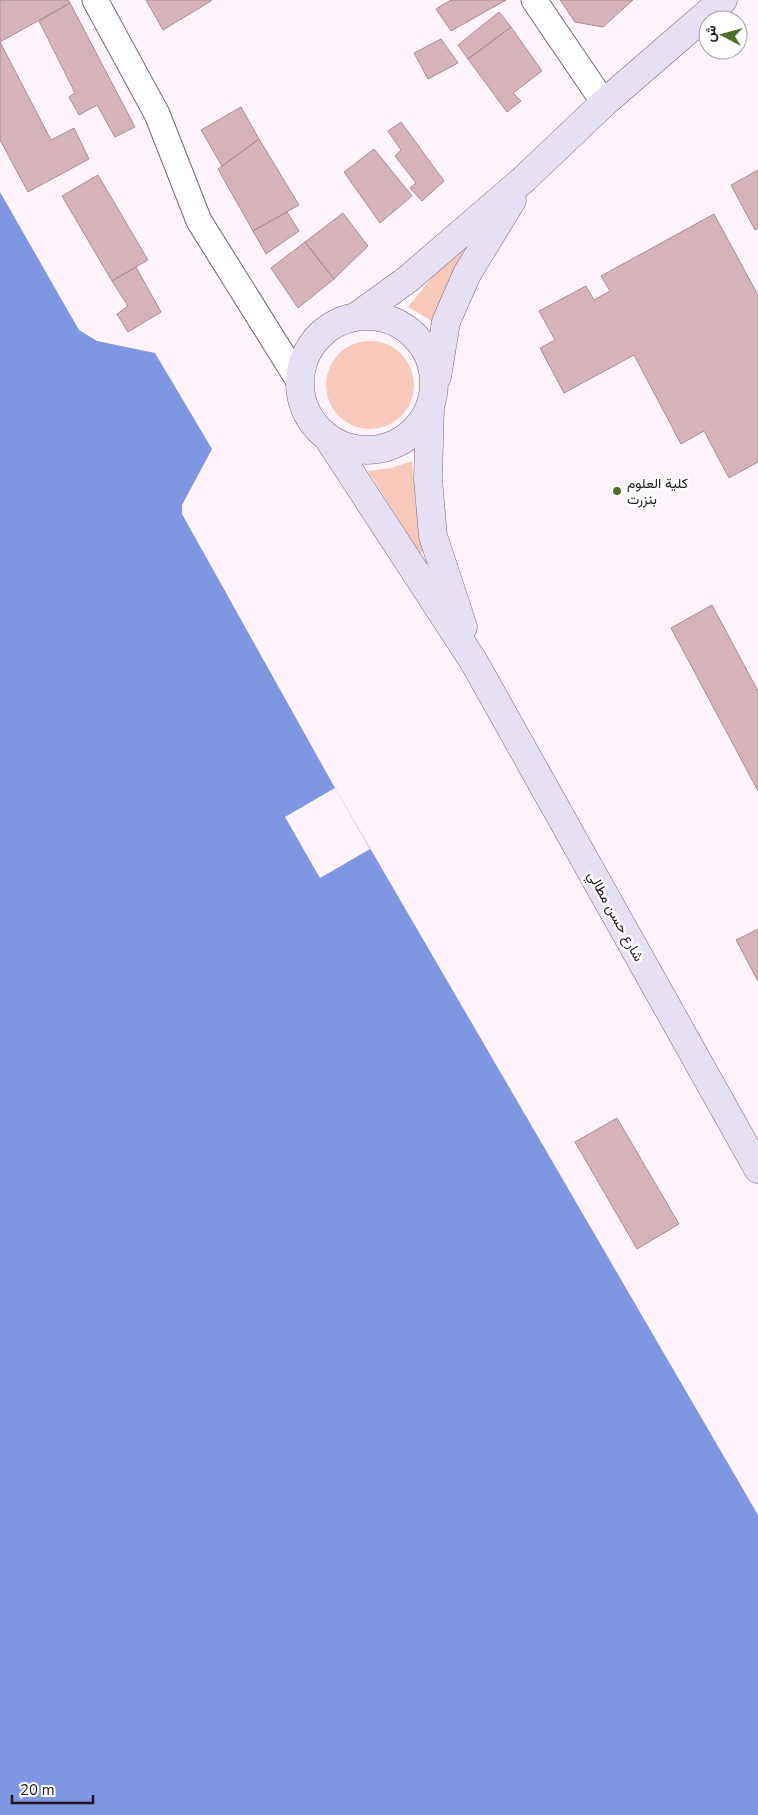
<svg xmlns="http://www.w3.org/2000/svg" width="758" height="1815" font-family="'Nunito Sans',Vazirmatn,sans-serif">
<style>
.green{fill:#f7c9bb}
.water{fill:#7f96e2}
.pier{fill:#fff4fc}
.building{fill:#d6b3ba;stroke:#ac8c92}
.lines{fill:none;stroke-linecap:round;stroke-linejoin:round}
.street-casing{stroke:#7c6578;stroke-width:27}
.secondary-casing{stroke:#7c6578;stroke-width:29}
.street{stroke:#fff;stroke-width:25}
.secondary{stroke:#e7dff4;stroke-width:28}
.poi-dot{fill:#4e7129;stroke:#fff;stroke-width:2}
.labels{text-anchor:middle;stroke-width:5;stroke-linejoin:round;paint-order:stroke}
.poi-label{font-size:14px;fill:#1f151d;stroke:#fff;text-anchor:start}
.street-label{font-size:14px;fill:#1f151d;stroke:#fff}
</style>
<rect width="100%" height="100%" fill="#fff4fc"/>
<path class="green" d="M478 230 456 266 432 321 408 307 447 259Z
M326 385a44 44 0 1 1 88 0a44 44 0 1 1-88 0Z
M412 461 416 509 425 550 420 553 368 471 391 468Z"/>
<path class="water" d="M0 192 79 330 97 341 155 353 212 449 182 505V514L335 788 758 1515V1815H0Z"/>
<path class="pier" d="M335 788 370 849 320 878 285 817Z"/>
<path class="building" d="M0 0H68L70 3 0 42Z
M146 0H211V1L163 30Z
M451 0H506L451 31 436 9Z
M560 0H633L603 27 575 22Z
M70 3 135 127 115 137 97 105 79 115 69 97 75 93 39 21Z
M499 12 511 27 468 59 458 45Z
M511 27 542 71 513 93 521 101 507 112 468 59Z
M441 39 458 63 428 79 414 53Z
M0 42 51 140 74 128 89 159 28 192 0 140Z
M241 107 259 139 222 166 201 130Z
M401 122 444 181 422 201 410 188 416 183 395 156 401 150 388 131Z
M259 139 299 205 253 231 218 169Z
M374 149 412 196 380 223 344 172Z
M758 170V228L755 230 731 185Z
M98 175 148 260 112 281 62 196Z
M287 212 299 231 266 254 253 231Z
M343 213 368 246 334 279 305 242Z
M714 214 758 295V462L729 478 704 431 681 444 634 355 564 393 540 348 555 340 539 311 586 286 594 300 610 291 601 276Z
M305 242 334 279 298 308 271 268Z
M136 267 161 312 128 332 117 314 128 306 112 281Z
M712 605 758 691V791L671 628Z
M758 929V981L736 940Z
M617 1118 679 1224 637 1249 575 1142Z"/>
<g class="lines">
<defs>
<path id="street" d="M95 0 157 114 199 221 299 381
M534 0 604 103"/>
<path id="secondary" d="M300 383a67 67 0 1 1 134 0a67 67 0 1 1-134 0Z
M357 316 408 279 524 179 604 103 723 0
M437 377 446 322 467 274 512 200
M430 407 428 479 433 536 463 627
M328 438 474 662 758 1169"/>
</defs>
<use href="#street" class="street-casing"/>
<use href="#secondary" class="secondary-casing"/>
<use href="#street" class="street"/>
<use href="#secondary" class="secondary"/>
</g>
<circle class="poi-dot" cx="617" cy="491" r="5"/>
<g class="labels">
<g class="poi-label">
<text x="627" y="488">كلية العلوم<tspan x="627" dy="16">بنزرت</tspan></text>
</g>
<g class="street-label">
<text transform="translate(616 916) rotate(61)" y="5">شارع حسن مطالي</text>
</g>
</g>
<g transform="translate(723 35) rotate(276)"><circle r="24" fill="#ffffff" stroke="#a5a1a5"/>
<path d="M0-4L9 19L0 12L-9 19Z" fill="#4e7129"/>
<text y="-8" font-size="14" font-weight="bold" text-anchor="middle" fill="#1f151d">ش</text>
</g>
<path d="M12 1795v8h81v-8" fill="none" stroke="#1f151d" stroke-width="2.5"/>
<text x="20" y="1795" font-size="15" fill="#1f151d" stroke="#ffffff" stroke-width="4" paint-order="stroke">20 m</text>
</svg>
